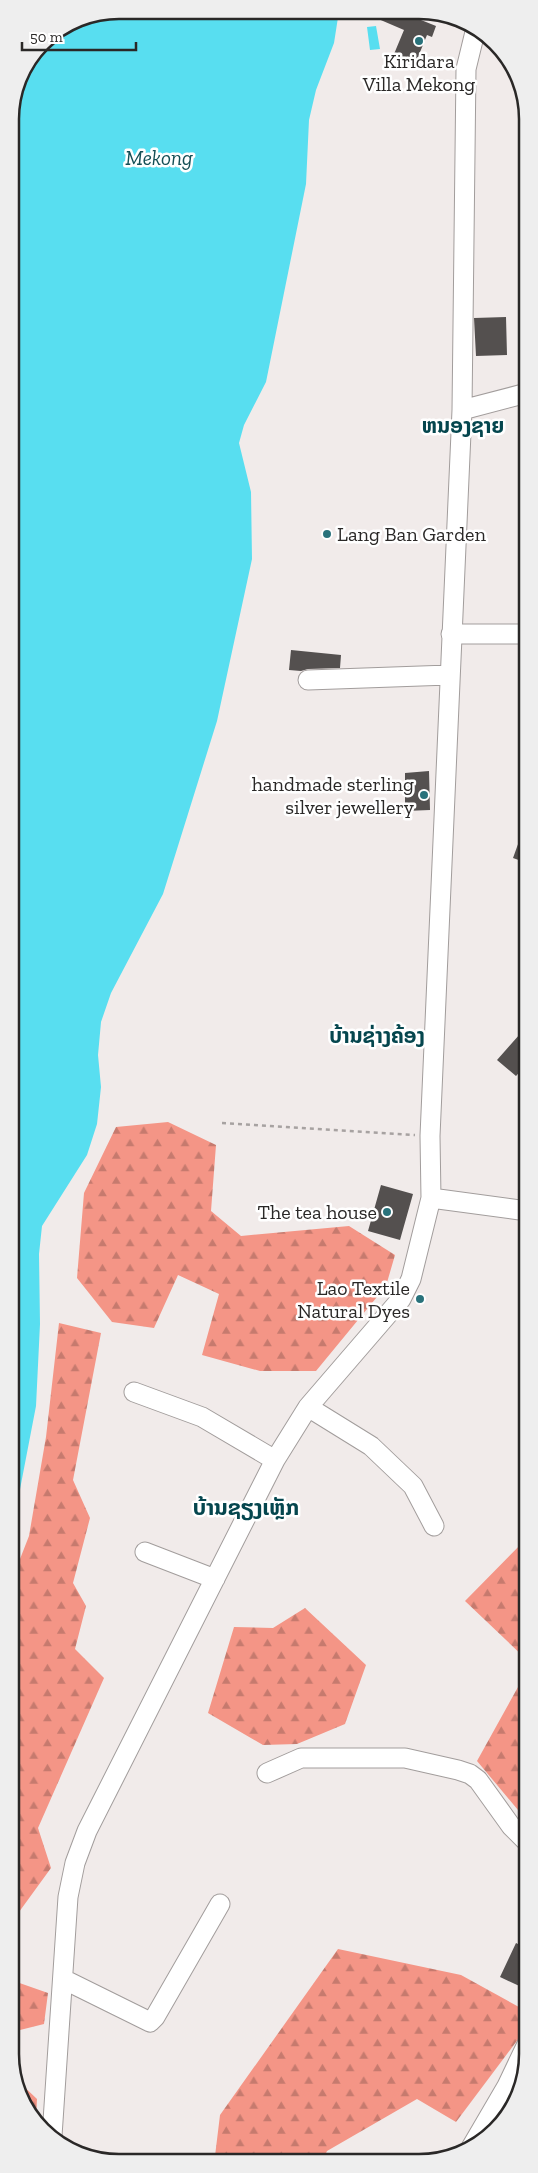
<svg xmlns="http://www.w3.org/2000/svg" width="538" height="2173" font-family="'Zilla Slab','Noto Sans Lao',serif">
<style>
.forest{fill:url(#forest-firs)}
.water{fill:#58def0}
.building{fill:#54504f}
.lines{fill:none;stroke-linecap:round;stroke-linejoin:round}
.minor-casing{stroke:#a29d9c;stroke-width:21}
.path{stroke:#a7a2a1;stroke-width:2.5;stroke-dasharray:4 4;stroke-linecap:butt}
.minor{stroke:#fff;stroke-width:19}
.poi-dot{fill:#29727b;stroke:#fff;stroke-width:2}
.labels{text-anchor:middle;stroke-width:5;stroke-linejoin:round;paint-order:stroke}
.poi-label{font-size:20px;fill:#2a2827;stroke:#fff;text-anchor:end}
.water-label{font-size:21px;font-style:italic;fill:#144f56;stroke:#fff}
.neighbourhood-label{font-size:21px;font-weight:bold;fill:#05464e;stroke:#fff}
.quarter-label{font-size:22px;font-weight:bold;fill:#05464e;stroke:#fff}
.rim{fill:none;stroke:#2a2827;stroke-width:2.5}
</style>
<defs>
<pattern id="forest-firs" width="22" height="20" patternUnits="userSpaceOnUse" patternTransform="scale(1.25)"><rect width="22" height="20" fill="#f49586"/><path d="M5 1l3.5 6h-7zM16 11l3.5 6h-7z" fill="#c67a6e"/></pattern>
</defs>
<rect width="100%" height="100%" fill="#f1ebea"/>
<path class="forest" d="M168 1122 216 1145 211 1211 241 1236 349 1226 395 1255 386 1286 316 1371H260L202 1355 219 1294 178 1275 154 1328 112 1322 77 1278 84 1193 116 1127Z
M59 1323 101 1333 73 1480 90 1518 73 1583 86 1606 75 1649 104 1678 38 1828 51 1868 11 1923V1582L29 1536 46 1437Z
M528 1537V1661L465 1601Z
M305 1608 366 1665 345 1724 297 1744 263 1745 208 1713 234 1627 273 1628Z
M528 1669V1822L477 1761Z
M338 1949 461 1975 528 2012V2026L456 2122 417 2099 327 2151 322 2162 212 2161 215 2156 220 2115Z
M11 1980 48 1993 44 2024 20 2030 13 2074 11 2069Z
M17 2080 37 2099 36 2119Z"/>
<path class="water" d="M119 10 339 11 334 43 316 90 309 120 306 184 266 382 244 425 239 443 251 492 252 559 217 721 163 894 111 993 101 1022 98 1055 101 1087 97 1124 87 1155 42 1226 39 1254 40 1324 36 1406 11 1536 10 112 18 77 42 42 77 18Z
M376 26 380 49 370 50 367 27Z"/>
<path class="building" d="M362 12H401L436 26 432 37 427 35 416 62 394 54 404 30Z
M506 317 507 355 476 356 474 318Z
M291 650 341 655 340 668 308 669 301 671 289 670Z
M429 771 430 810 405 811V773Z
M526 822H527V863L513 858Z
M520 1034 527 1041V1064L516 1076 497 1060Z
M381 1185 413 1194 400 1240 368 1231Z
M516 1943 528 1949V1990L500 1977Z"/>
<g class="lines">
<defs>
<path id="minor" d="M462 410 527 393
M451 634H527
M308 680 449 675
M431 1198 527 1211
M134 1392 202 1417 275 1460
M308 1407 371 1446 413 1486 434 1526
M145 1552 215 1579
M267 1773 301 1758H405L458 1770 470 1774 478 1780 511 1826 528 1843
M63 1979 150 2022 155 2017 220 1904
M52 2136 68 1897 75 1863 87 1831 275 1460 308 1407 401 1299 411 1279 431 1198 430 1136 462 410 466 69 475 32
M469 2151 507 2086 528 2042"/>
</defs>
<use href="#minor" class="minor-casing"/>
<path class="path" d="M222 1123 415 1135"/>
<use href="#minor" class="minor"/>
</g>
<g class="poi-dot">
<circle cx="419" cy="41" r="5"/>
<circle cx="327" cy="534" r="5"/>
<circle cx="424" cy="795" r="5"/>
<circle cx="387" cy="1212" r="5"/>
<circle cx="420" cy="1299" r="5"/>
</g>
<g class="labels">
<g class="poi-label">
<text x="419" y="68" text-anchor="middle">Kiridara<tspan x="419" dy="23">Villa Mekong</tspan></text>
<text x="337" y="541" text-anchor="start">Lang Ban Garden</text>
<text x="414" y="791">handmade sterling<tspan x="414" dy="23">silver jewellery</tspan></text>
<text x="377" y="1219">The tea house</text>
<text x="410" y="1295">Lao Textile<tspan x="410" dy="23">Natural Dyes</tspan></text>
</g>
<g class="water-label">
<text x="159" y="165">Mekong</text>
</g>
<g class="neighbourhood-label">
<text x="463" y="433">ຫນອງຊາຍ</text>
<text x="377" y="1043">ບ້ານຊ່າງຄ້ອງ</text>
</g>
<g class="quarter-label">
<text x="246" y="1515">ບ້ານຊຽງເຫຼັກ</text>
</g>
</g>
<path d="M0 0H538V2173H0ZM119 19H419A100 100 0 0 1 519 119V2054A100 100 0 0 1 419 2154H119A100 100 0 0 1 19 2054V119A100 100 0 0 1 119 19Z" fill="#eee" fill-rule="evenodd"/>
<path class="rim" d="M119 19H419A100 100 0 0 1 519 119V2054A100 100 0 0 1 419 2154H119A100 100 0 0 1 19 2054V119A100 100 0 0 1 119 19Z"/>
<path d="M22 42v8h114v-8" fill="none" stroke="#2a2827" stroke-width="2.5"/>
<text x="30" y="42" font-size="15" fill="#2a2827" stroke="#ffffff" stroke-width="4" paint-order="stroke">50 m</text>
</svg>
